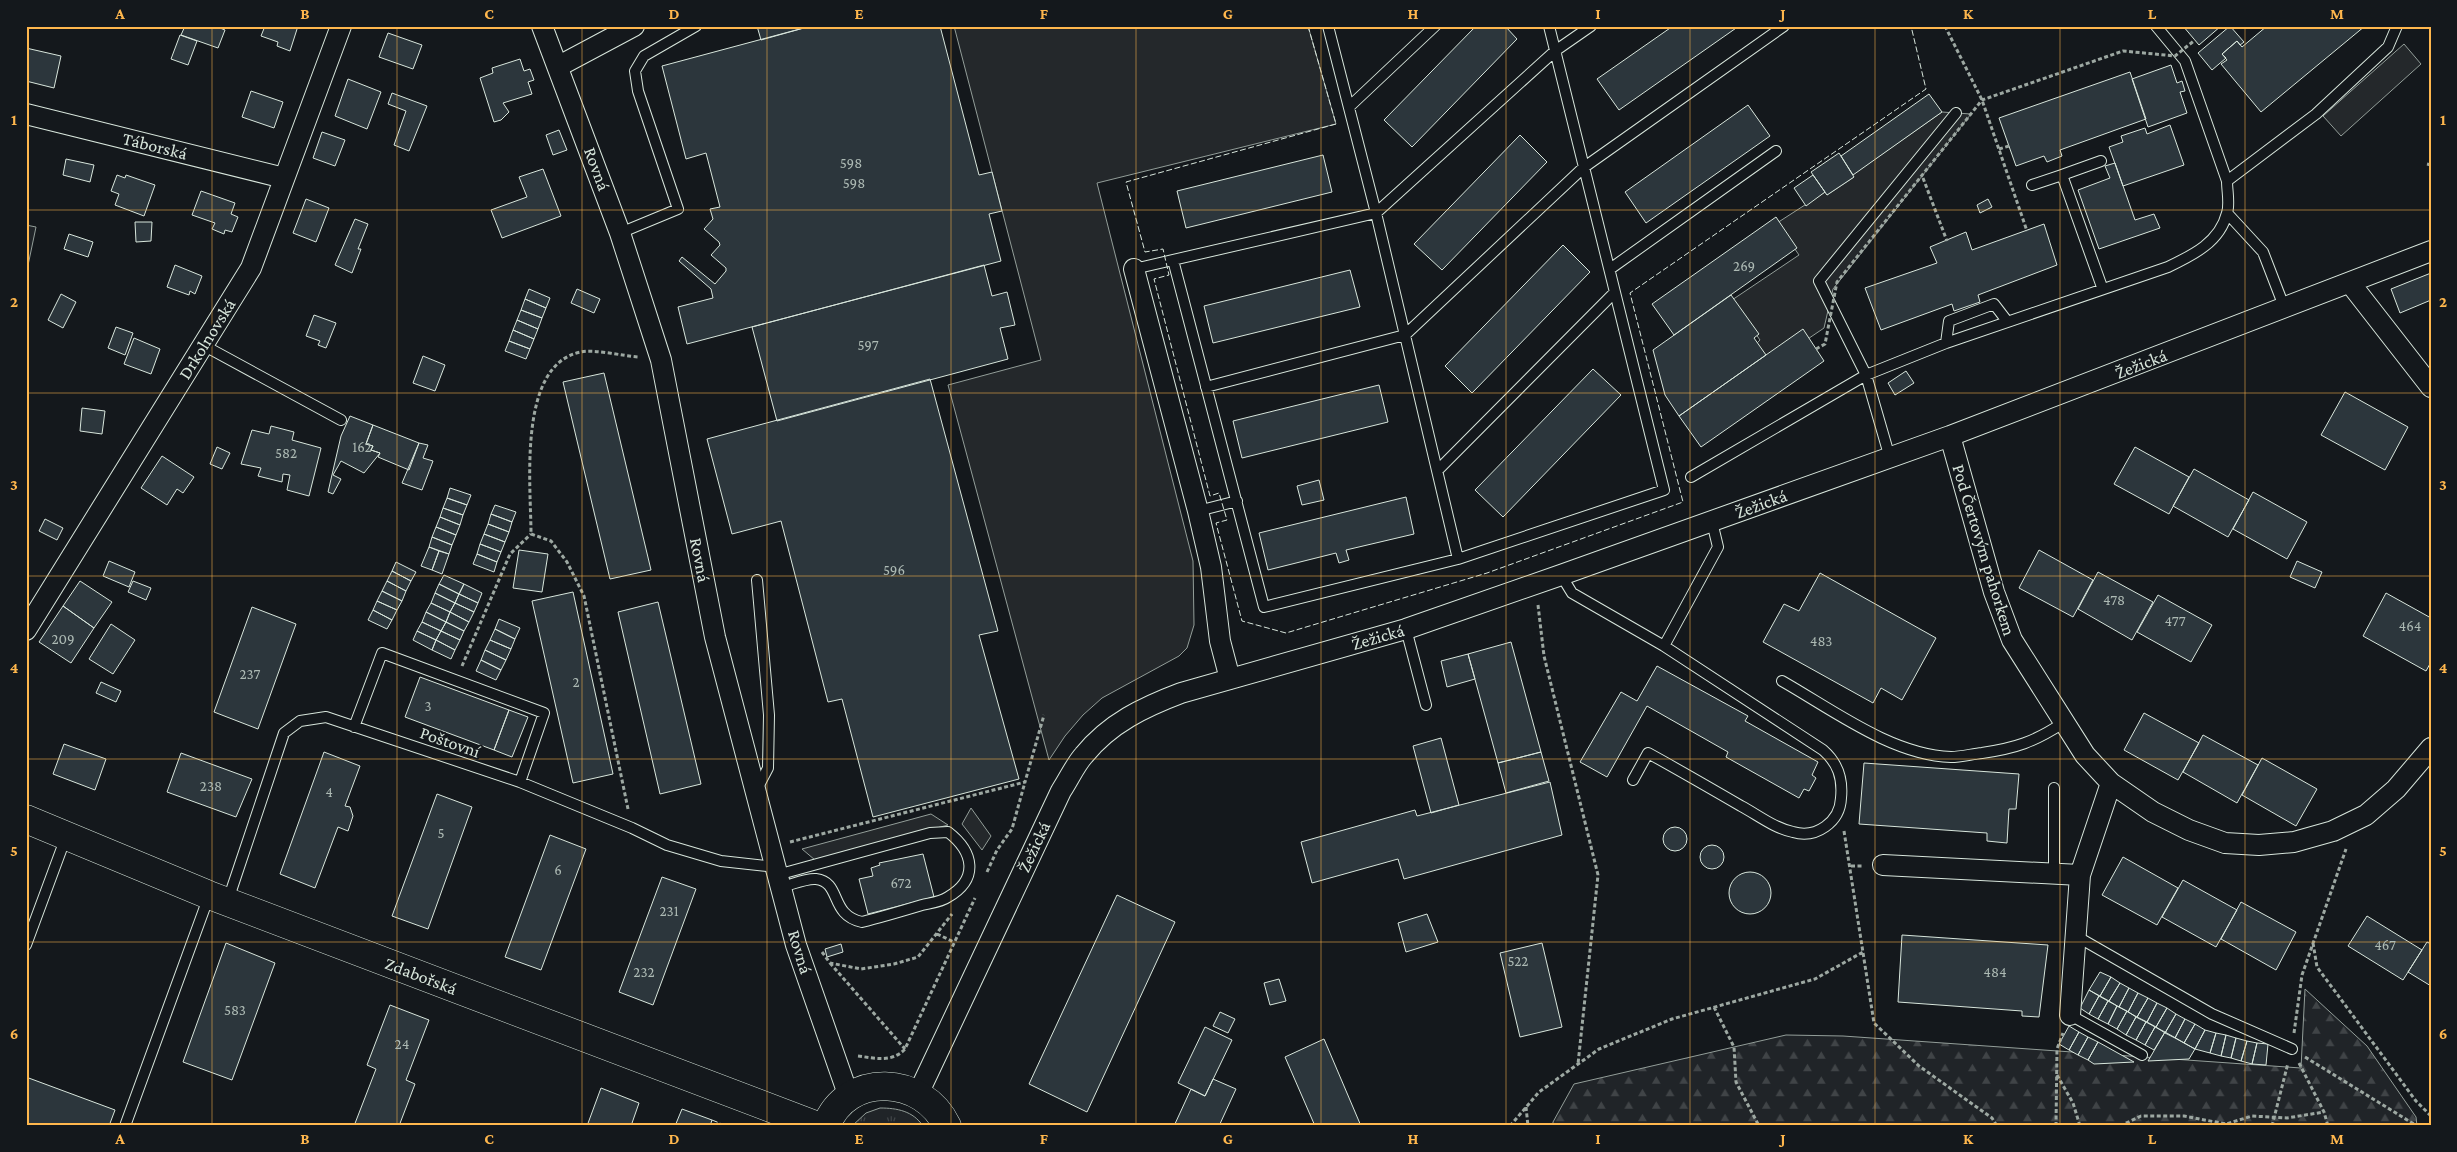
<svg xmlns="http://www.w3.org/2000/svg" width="2457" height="1152" font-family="'Crimson Pro',serif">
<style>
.grass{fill:url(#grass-tufts);stroke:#939e99}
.forest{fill:url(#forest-firs);stroke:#939e99}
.garden{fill:#202428;stroke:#939e99}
.parking{fill:#24282b;stroke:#939e99}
.building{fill:#2c363c;stroke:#d8e6dc}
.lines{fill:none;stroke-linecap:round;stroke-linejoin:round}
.lane-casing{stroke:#d8e6dc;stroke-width:12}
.street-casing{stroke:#d8e6dc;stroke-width:22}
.secondary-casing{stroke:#d8e6dc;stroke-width:29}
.path{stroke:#9da8a2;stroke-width:3;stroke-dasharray:4 2.5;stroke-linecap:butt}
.lane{stroke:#14181c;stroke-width:10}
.street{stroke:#14181c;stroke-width:20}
.secondary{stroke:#14181c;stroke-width:28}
.path-bridge{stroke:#9da8a2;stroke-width:3;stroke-dasharray:4 2.5;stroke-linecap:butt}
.fence{stroke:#d8e6dc;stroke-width:1;stroke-dasharray:6 2.5;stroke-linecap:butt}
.grid{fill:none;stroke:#ffb74d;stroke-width:1;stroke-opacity:0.55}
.labels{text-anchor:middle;stroke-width:4;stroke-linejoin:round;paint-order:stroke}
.number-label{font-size:15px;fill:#adbab4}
.street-label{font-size:18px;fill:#d8e6dc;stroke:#14181c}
.neatline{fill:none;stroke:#ffb74d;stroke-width:2}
.grid-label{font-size:16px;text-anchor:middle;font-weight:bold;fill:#ffb74d}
</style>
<defs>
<pattern id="grass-tufts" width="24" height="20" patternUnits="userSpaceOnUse" patternTransform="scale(1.25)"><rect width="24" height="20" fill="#202428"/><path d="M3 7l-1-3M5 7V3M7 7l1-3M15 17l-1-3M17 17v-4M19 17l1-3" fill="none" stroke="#404447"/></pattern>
<pattern id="forest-firs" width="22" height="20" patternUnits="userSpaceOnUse" patternTransform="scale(1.25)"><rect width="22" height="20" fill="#202428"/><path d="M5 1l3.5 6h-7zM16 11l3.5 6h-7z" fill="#404447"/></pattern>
</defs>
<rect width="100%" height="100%" fill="#14181c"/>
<path class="grass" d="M880 1108C897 1108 913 1111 923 1126H852L866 1113Z"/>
<path class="forest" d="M2305 989 2367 1046 2416 1117 2417 1126H1553V1122L1574 1084 1786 1035 1843 1036 2301 1068Z"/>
<path class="garden" d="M26 225 36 227 26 275Z"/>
<path class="parking" d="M954 26H1308L1336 124 1097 183 1193 561 1194 625 1187 648 1179 656 1102 698 1083 715 1065 736 1049 760 948 385 1041 360Z
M2404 44 2421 64 2341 136 2323 116Z
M1942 112 1971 114 1833 289 1824 328 1771 364 1756 344 1760 340 1732 300 1799 255 1777 223 1825 192 1827 195 1854 177 1852 175Z
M971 808 991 836 982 850 962 824Z
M931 814 948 825 815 860 802 849Z"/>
<path class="building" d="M185 26H215L225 30 218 48 181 35Z
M265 26H298L290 51 277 46 278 42 261 36Z
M757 26H811L761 40Z
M811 26H940L979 175 992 172 1002 211 989 214 1001 261 687 344 678 307 713 298 711 289 679 261 682 257 715 284 726 271V268L711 255 720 245 719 242 704 229 713 219 710 209 720 207 706 153 686 159 662 66Z
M1476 26H1505L1517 39 1412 147 1384 120Z
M1673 26H1739L1619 110 1597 79Z
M2183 26H2221L2199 45Z
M2230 26 2244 42 2240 45 2237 41 2222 54 2226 58 2212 70 2198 53Z
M2267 26H2365L2261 112 2221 64 2227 60 2222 54 2237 41 2242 47Z
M388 33 422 45 413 69 379 57Z
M180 35 197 41 188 65 171 59Z
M26 48 61 56 54 88 26 81Z
M520 59 524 71 530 69 534 80 528 82 532 94 503 103 509 112 501 120 494 122 480 78 493 73 492 68Z
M2171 65 2177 83 2182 81 2185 91 2180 92 2187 113 2148 127 2132 79Z
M2130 72 2146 119 2060 150 2062 156 2047 162 2044 156 2016 166 1999 118Z
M348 79 381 92 367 129 335 116Z
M251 91 283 102 274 128 242 117Z
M392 93 427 106 409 151 394 145 406 111 388 104Z
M1929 94 1942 112 1853 175 1841 156Z
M1748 105 1770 136 1646 223 1625 192Z
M2170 125 2184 165 2123 186 2109 147 2123 142 2121 136 2145 128 2147 134Z
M559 130 567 150 553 155 546 135Z
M322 132 345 140 335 166 313 158Z
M1520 135 1547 162 1442 270 1414 244Z
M1839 153 1854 177 1827 195 1811 172Z
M1323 155 1332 192 1186 228 1177 191Z
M66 159 94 165 90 182 63 175Z
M2115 163 2135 220 2154 214 2160 228 2099 249 2078 190 2110 178 2105 166Z
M543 169 561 216 502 238 491 210 527 197 519 177Z
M117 175 125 178 126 175 155 185 144 216 115 205 119 194 111 191Z
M1813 175 1825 192 1806 206 1794 188Z
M201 191 235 203 231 214 238 217 232 232 225 230 224 234 212 229 215 223 192 215Z
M306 199 329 208 316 242 293 233Z
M1988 199 1992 207 1980 213 1977 205Z
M1776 217 1797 248 1674 335 1652 304Z
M355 219 368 224 358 249H361L352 273 335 265Z
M135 222H152L151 241 136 242Z
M2044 224 2057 265 1978 295 1980 302 1954 311 1952 304 1881 330 1865 288 1937 263 1930 247 1966 232 1972 250Z
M69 234 93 242 88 257 64 249Z
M1563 245 1590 272 1472 393 1445 366Z
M175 265 202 276 195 294 190 291 189 295 167 287Z
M984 265 992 296 1007 292 1015 325 1000 328 1008 359 777 421 752 327Z
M1350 270 1360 307 1213 343 1204 306Z
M2431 273V300L2400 313 2391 289Z
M529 289 550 298 546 308 525 299Z
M577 289 600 299 594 313 571 303Z
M61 294 76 302 63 328 48 320Z
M1731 295 1759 334 1754 338 1766 355 1679 416 1665 395 1653 350Z
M525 299 546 308 542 318 521 310Z
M521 310 542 318 538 329 517 320Z
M314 315 336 323 326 348 318 345 320 341 306 336Z
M517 320 538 329 534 339 513 330Z
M116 327 133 333 125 355 108 348Z
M1803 329 1824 361 1701 447 1679 416Z
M513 330 534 339 530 349 509 341Z
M134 338 160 349 151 374 124 364Z
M509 341 530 349 526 359 505 351Z
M423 356 445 365 435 391 413 383Z
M1593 369 1621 395 1503 517 1475 490Z
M1906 371 1914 383 1895 395 1888 383Z
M604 373 651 570 610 579 563 382Z
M930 379 998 631 979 635 1019 779 873 817 842 699 828 702 781 521 732 534 707 439Z
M1379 385 1388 422 1242 458 1233 421Z
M2345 392 2408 427 2385 470 2321 435Z
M82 408 105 411 102 434 80 431Z
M350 416 373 425 366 444 373 446 371 450 380 453 364 473 341 461 333 475 341 479 333 494 328 492 341 436Z
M373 425 419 443 409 470 378 457 380 453 371 450 373 446 366 444Z
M271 426 294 432 292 440 321 448 309 496 287 490 290 475 283 474 282 482 258 476 261 468 241 464 252 430 269 434Z
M419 443 428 445 423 458 433 461 422 490 402 483Z
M217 447 230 453 222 469 210 464Z
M2135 447 2189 477 2169 514 2114 484Z
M162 456 194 477 183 493 177 489 167 505 141 488Z
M2194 469 2249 500 2228 537 2173 506Z
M1319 480 1324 500 1302 505 1297 486Z
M450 488 471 495 467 505 447 498Z
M2253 492 2307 522 2287 559 2233 529Z
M1406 497 1414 534 1346 550 1349 560 1339 563 1336 553 1268 570 1259 533Z
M447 498 467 505 463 515 443 508Z
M495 505 516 512 512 522 491 514Z
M443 508 463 515 460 525 440 517Z
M491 514 512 522 509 532 488 524Z
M440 517 460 525 456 535 436 527Z
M45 519 63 528 57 540 39 531Z
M488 524 509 532 505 542 484 534Z
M436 527 456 535 452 545 432 537Z
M484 534 505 542 501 552 480 544Z
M432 537 452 545 449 554 429 547Z
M480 544 501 552 497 562 477 554Z
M429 547 439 551 432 570 421 566Z
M519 550 548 554 542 592 513 588Z
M2039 550 2093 580 2073 617 2019 588Z
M439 551 449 554 442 574 432 570Z
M477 554 497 562 494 572 473 564Z
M109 561 135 572 129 587 103 576Z
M2297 561 2322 572 2315 588 2290 577Z
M396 562 416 572 411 581 392 571Z
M392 571 411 581 406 591 387 581Z
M2098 572 2153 602 2132 640 2078 609Z
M1820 573 1936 638 1902 700 1881 688 1873 703 1763 642 1784 604 1799 611Z
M444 575 464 584 459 594 439 584Z
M80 581 112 602 94 628 63 606Z
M133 581 151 588 146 600 128 592Z
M387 581 406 591 402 601 382 591Z
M439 584 459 594 455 603 435 593Z
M464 584 482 593 478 603 459 594Z
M382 591 402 601 397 610 377 601Z
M573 592 613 774 573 783 532 601Z
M435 593 455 603 450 612 431 603Z
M2386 593 2431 618V662L2426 671 2363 636Z
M459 594 478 603 474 612 455 603Z
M2158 595 2212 625 2191 662 2137 632Z
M377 601 397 610 392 620 373 610Z
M658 602 701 784 660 794 618 612Z
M431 603 450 612 446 622 426 612Z
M455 603 474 612 469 622 450 612Z
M63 606 94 628 71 663 39 642Z
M252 607 296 624 258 729 214 712Z
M373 610 392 620 387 629 368 620Z
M426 612 446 622 441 631 422 622Z
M450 612 469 622 464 631 446 622Z
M499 619 520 628 515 639 495 629Z
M422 622 441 631 436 640 417 631Z
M446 622 464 631 460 640 441 631Z
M111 624 135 640 113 674 89 659Z
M495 629 515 639 511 649 490 640Z
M417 631 436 640 432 650 413 640Z
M441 631 460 640 455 650 436 640Z
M436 640 455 650 451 659 432 650Z
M490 640 511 649 506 660 485 650Z
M1511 642 1541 752 1498 763 1468 654Z
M485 650 506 660 501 670 481 660Z
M1468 654 1475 679 1447 687 1441 661Z
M481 660 501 670 496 680 476 671Z
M1657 666 1748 716 1745 721 1818 762 1812 775 1816 778 1809 791 1804 789 1799 798 1726 757 1728 752 1647 706 1607 777 1580 762 1621 692 1637 701Z
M420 677 509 710 494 750 405 717Z
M101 682 121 691 116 702 96 693Z
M509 710 528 717 512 757 494 750Z
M2144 713 2199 743 2178 780 2124 750Z
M2203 735 2258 765 2237 803 2183 772Z
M1441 738 1459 805 1431 813 1413 746Z
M64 744 106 759 95 790 53 774Z
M324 752 360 766 345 806 350 807 353 816 348 831 338 827 315 888 280 874Z
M1541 752 1549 781 1506 793 1498 763Z
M181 753 252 779 236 817 167 792Z
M2262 758 2317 789 2296 826 2242 795Z
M1864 763 2019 774 2016 809H2009L2007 843 1987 841V833L1859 824Z
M1550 782 1562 835 1404 879 1398 859 1312 883 1301 842 1415 810 1417 816Z
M437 794 472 807 428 929 392 916Z
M1663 839a12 12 0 1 1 24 0a12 12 0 1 1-24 0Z
M550 835 586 849 541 970 505 957Z
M1700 857a12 12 0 1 1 24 0a12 12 0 1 1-24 0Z
M923 854 934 897 868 914 859 879 873 876 871 868 880 865 879 863Z
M2123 857 2178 888 2157 925 2102 895Z
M1729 893a21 21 0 1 1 42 0a21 21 0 1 1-42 0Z
M662 877 696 889 653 1005 619 992Z
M2183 880 2237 910 2216 947 2162 917Z
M1117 895 1175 922 1087 1112 1029 1084Z
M2241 902 2296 932 2276 970 2221 939Z
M1427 914 1438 942 1406 952 1398 923Z
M2367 916 2422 950 2403 980 2348 946Z
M1902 935 2048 945 2039 1017 2022 1016V1011L1898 1002Z
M2427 942 2431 944V986L2408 972Z
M226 943 275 963 232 1080 183 1062Z
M1542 943 1562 1027 1520 1037 1500 953Z
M841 944 843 952 827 957 825 949Z
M2100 972 2111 977 2100 996 2089 990Z
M2111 977 2120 983 2109 1001 2100 996Z
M1279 979 1286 1001 1270 1005 1264 983Z
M2120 983 2129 988 2119 1007 2109 1001Z
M2129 988 2138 993 2128 1012 2119 1007Z
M2089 990 2099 996 2089 1014 2080 1008Z
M2138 993 2148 998 2137 1017 2128 1012Z
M2099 996 2108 1001 2098 1019 2089 1014Z
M2148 998 2157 1003 2147 1022 2137 1017Z
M2108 1001 2117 1006 2108 1024 2098 1019Z
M2157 1003 2167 1008 2156 1027 2147 1022Z
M390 1005 429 1020 406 1080 415 1084 399 1126H354L376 1069 367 1065Z
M2117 1006 2127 1011 2117 1029 2108 1024Z
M2167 1008 2176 1014 2165 1033 2156 1027Z
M2127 1011 2136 1017 2126 1035 2117 1029Z
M1220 1012 1235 1019 1228 1033 1213 1026Z
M2176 1014 2185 1019 2175 1038 2165 1033Z
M2136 1017 2146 1022 2136 1040 2126 1035Z
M2185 1019 2195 1024 2184 1043 2175 1038Z
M2146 1022 2155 1027 2145 1045 2136 1040Z
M2195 1024 2205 1030 2195 1049 2184 1043Z
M2069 1026 2079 1032 2069 1050 2059 1044Z
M1205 1027 1232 1040 1205 1096 1178 1083Z
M2155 1027 2165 1032 2154 1050 2145 1045Z
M2205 1030 2216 1033 2210 1053 2195 1049Z
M2079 1032 2088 1037 2078 1055 2069 1050Z
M2165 1032 2195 1049 2189 1059 2148 1061Z
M2216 1033 2226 1035 2221 1056 2210 1053Z
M2226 1035 2236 1038 2231 1058 2221 1056Z
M2088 1037 2098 1042 2088 1060 2078 1055Z
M2236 1038 2247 1041 2241 1061 2231 1058Z
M1324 1039 1361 1126H1315L1285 1057Z
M2247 1041 2257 1043 2252 1064 2241 1061Z
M2098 1042 2134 1062 2094 1064 2088 1060Z
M2257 1043 2268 1044 2266 1065 2252 1064Z
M26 1077 115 1110 109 1126H26Z
M1213 1079 1236 1089 1219 1126H1174L1191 1089 1205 1096Z
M601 1088 639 1103 631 1126H587Z
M682 1109 712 1120 710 1126H675Z"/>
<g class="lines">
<defs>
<path id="lane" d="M1328 26 1376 213 1458 559 1664 490 1549 26
M2156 26 2185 61 2227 181
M1349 107 1435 26
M2101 161 2062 175 2102 287
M2032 185 2062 175
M2227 213 2263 252 2285 309
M620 233 678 209 638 91 635 71 644 56 696 26
M1173 260 1264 607 1458 559
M1134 269 1376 213 1555 51 1591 26
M1610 269 1776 151
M1946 343 1949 321 1994 304 2007 321
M203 345 341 420
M1206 387 1405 335 1583 168 1784 26
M1890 458 1866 375 1819 281 1956 113
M1438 470 1615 292
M1691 477 1866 375 1946 343 2168 267C2193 255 2220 242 2227 213 2230 204 2227 191 2227 181L2316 114 2388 47 2397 26
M1198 511 1237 501
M1561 575 1572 593 1664 646 1823 750C1838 763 1843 778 1841 798 1840 822 1816 839 1793 832 1774 828 1758 815 1741 806 1710 788 1679 770 1648 753L1633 780
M757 580 769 715 768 768 757 789
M1406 629 1426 705
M1664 646 1718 547 1712 522
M1782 681C1833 710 1892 755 1951 757 1961 757 1972 754 1982 753 2016 748 2034 742 2063 723
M354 727 382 653 544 713 520 782
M2054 788V874
M777 875 930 833 948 832C974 852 979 879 948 897 941 902 930 903 922 905 902 911 882 917 862 922 829 915 842 882 816 879 806 878 791 885 781 887
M228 900 284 733 300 721 326 717 520 782 632 828 667 845 721 861 776 867
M2076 936 2212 1014 2292 1049
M26 945 66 837
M2070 1015 2142 1055
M125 1126 209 896"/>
<path id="street" d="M542 26 620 233 661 360 715 637 796 945 849 1097
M559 66 634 26
M26 114 284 178
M1134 269 1198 511 1211 567 1220 641 1230 679
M2350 283 2431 387
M1950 436 1994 592 2012 640 2085 755 2111 783 2153 812 2189 830 2225 843 2259 845 2294 842 2333 831 2366 815 2396 789 2431 748
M26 630 251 268 341 26
M1883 865 2080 875
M2070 1015 2080 875 2111 783
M918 1094 1061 791C1069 779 1075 765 1084 755 1110 723 1144 707 1181 693L1406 629 1561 575 1950 436 2431 251"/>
<path id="secondary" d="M26 819 209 895 818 1126
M826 1126C847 1071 923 1075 947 1126"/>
</defs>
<use href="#lane" class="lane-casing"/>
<use href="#street" class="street-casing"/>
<use href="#secondary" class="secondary-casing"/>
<path class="path" d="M1999 149 2009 146
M2427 164 2431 165
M1923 178 1947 241
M1538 605 1544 656 1598 875 1578 1064
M462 666 510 554 531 534
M628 809 584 596 567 562 551 541 531 534C531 485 517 364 581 352 595 349 623 356 638 357
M1844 831 1874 1023 1919 1066 1992 1118 1997 1126
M790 842 1025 782 1044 715
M1851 866H1862
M987 872 997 850 1012 829 1025 782
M937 934 954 942
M2313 943 2317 967 2416 1101 2431 1116
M822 952 830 963 861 969 894 964 918 957 952 914
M830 963 905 1049
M1714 1007 1734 1047 1736 1082 1759 1126
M2294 1033 2302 975 2346 849
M858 1056C875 1058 892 1063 905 1049L975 898
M2305 1057 2417 1126
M2299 1063 2324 1112 2328 1126
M2057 1075 2073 1103 2080 1126
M1526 1107 1528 1126
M1510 1126 1539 1092 1599 1049 1672 1019 1815 979 1863 952
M2056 1126 2057 1049 2063 1033
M2120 1126 2141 1116H2184L2226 1124 2252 1116 2287 1118 2324 1112
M2272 1126 2288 1063"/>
<use href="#lane" class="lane"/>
<use href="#street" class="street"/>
<use href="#secondary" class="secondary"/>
<path class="path-bridge" d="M1945 26 1982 100 2027 231
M1816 349 1825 344 1837 282 1982 100 2123 51 2175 56 2195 40"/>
<path class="fence" d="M1308 26 1336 124 1126 182 1145 252 1163 249 1169 275 1154 279 1210 496 1219 493 1227 520 1216 523 1242 621 1286 633 1487 573 1683 502 1630 293 1926 89 1911 26
M712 1120 727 1126"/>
</g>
<path class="grid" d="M212 26V1126M397 26V1126M582 26V1126M767 26V1126M951 26V1126M1136 26V1126M1321 26V1126M1506 26V1126M1690 26V1126M1875 26V1126M2060 26V1126M2245 26V1126M26 210H2431M26 393H2431M26 576H2431M26 759H2431M26 942H2431"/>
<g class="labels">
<g class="number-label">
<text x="851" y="168">598</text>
<text x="854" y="188">598</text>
<text x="1744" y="271">269</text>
<text x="868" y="350">597</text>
<text x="362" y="452">162</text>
<text x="286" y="458">582</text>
<text x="894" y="575">596</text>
<text x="2114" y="605">478</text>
<text x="2175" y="626">477</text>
<text x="2410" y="631">464</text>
<text x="63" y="644">209</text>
<text x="1821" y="646">483</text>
<text x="250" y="679">237</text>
<text x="576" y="687">2</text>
<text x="428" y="711">3</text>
<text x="211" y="791">238</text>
<text x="329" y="797">4</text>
<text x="441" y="838">5</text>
<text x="558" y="875">6</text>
<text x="901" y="888">672</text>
<text x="669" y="916">231</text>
<text x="2385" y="950">467</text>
<text x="1518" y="966">522</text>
<text x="644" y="977">232</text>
<text x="1995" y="977">484</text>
<text x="235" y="1015">583</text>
<text x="402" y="1049">24</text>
</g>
<g class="street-label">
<text transform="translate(155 146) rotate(14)" y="6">Táborská</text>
<text transform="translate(597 169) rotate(70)" y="6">Rovná</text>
<text transform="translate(207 339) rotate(-58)" y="6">Drkolnovská</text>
<text transform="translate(2141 364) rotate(-21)" y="6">Žežická</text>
<text transform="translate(1761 504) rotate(-20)" y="6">Žežická</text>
<text transform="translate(1984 550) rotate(73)" y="6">Pod Čertovým pahorkem</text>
<text transform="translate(700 560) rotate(79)" y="6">Rovná</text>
<text transform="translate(1378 637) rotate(-16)" y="6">Žežická</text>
<text transform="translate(450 742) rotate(19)" y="6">Poštovní</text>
<text transform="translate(1034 847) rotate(-65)" y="6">Žežická</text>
<text transform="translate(800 952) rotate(73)" y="6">Rovná</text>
<text transform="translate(421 976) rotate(21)" y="6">Zdabořská</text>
</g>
</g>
<rect width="2457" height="1152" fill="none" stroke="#14181c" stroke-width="55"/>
<rect x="28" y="28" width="2402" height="1096" class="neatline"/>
<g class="grid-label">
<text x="120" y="19">A</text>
<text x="305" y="19">B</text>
<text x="489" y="19">C</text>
<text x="674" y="19">D</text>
<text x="859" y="19">E</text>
<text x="1044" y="19">F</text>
<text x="1228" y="19">G</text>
<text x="1413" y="19">H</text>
<text x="1598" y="19">I</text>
<text x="1783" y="19">J</text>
<text x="1968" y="19">K</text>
<text x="2152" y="19">L</text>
<text x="2337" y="19">M</text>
<text x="14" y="125">1</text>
<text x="2443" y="125">1</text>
<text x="14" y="307">2</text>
<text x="2443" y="307">2</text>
<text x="14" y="490">3</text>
<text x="2443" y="490">3</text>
<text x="14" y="673">4</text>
<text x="2443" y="673">4</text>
<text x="14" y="856">5</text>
<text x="2443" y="856">5</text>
<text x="14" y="1039">6</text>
<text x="2443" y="1039">6</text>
<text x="120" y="1144">A</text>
<text x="305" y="1144">B</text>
<text x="489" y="1144">C</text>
<text x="674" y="1144">D</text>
<text x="859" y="1144">E</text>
<text x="1044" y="1144">F</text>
<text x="1228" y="1144">G</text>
<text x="1413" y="1144">H</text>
<text x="1598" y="1144">I</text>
<text x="1783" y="1144">J</text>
<text x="1968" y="1144">K</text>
<text x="2152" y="1144">L</text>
<text x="2337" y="1144">M</text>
</g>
</svg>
